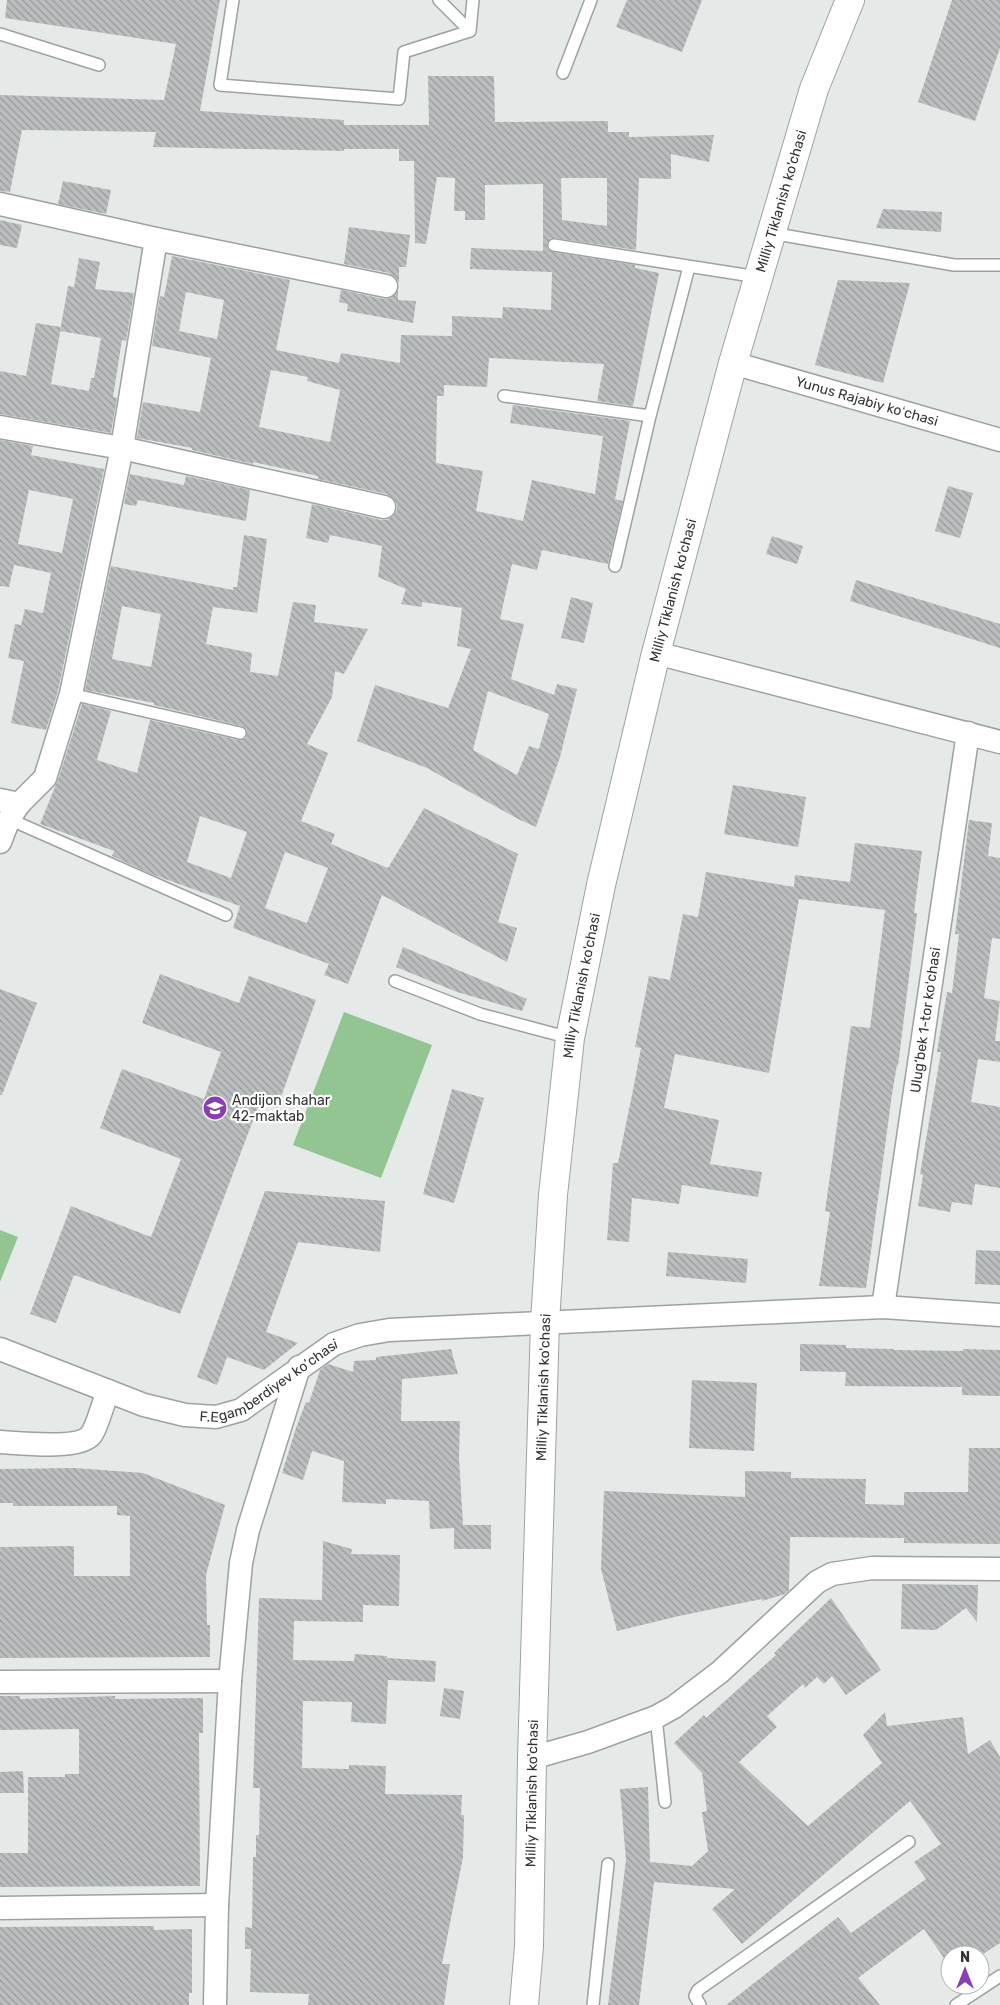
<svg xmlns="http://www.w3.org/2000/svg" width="1000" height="2005" font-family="Rubik,sans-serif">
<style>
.green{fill:#92c592}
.building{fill:url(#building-back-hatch);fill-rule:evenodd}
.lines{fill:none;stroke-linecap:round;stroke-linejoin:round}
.service-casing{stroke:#9da1a1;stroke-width:14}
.minor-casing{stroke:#9da1a1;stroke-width:25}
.secondary-casing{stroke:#9da1a1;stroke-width:30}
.service{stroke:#fff;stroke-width:11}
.minor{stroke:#fff;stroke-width:22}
.secondary{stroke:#fff;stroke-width:28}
.labels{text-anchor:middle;stroke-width:4.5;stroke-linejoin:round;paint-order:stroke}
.street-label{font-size:14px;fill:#333434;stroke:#fff}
.poi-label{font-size:14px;fill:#333434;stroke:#fff;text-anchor:start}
</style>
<defs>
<pattern id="building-back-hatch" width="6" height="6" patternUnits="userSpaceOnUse" patternTransform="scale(1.25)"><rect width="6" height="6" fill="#babebf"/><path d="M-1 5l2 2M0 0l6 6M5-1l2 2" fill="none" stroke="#989b9c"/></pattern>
</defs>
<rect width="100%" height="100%" fill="#e5eae9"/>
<path class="green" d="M344 1012 432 1045 381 1178 293 1145Z
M0 1230 18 1237 0 1282Z"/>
<path class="building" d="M7 0H220L200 111 344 120V125H429L428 76H494L495 122 608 121V132H629V137L714 135 709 162 671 154V179L639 178 636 250 555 238H551L547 243V248L553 252 635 265V268L659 273 633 406 597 401 604 364 489 358 487 387 444 385V396H437L436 463 483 471 476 511 523 521 532 480 595 494 603 436 510 423 513 405 630 421 615 499 623 501 608 564 542 550 537 570 512 564 500 619 524 624 511 679 554 695 557 684 577 689 560 757 536 827 520 820 427 768 357 741 375 685 448 708 471 649 457 646 462 608 422 602V607L401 604 406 589 378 577 382 546 330 535 328 543 306 538 312 504 381 520H387L393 516 397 510V504L393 498 387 494 318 479V476L253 462V464L192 450V448L137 438 143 402 200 412 211 358 152 346 160 296 164 297 172 256 290 280 276 350 339 363 341 353 400 363 401 335 452 336V316L502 318 503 307 551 310 552 272 470 269 471 248 543 251V184L485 185V220H465V211H454L455 178 437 177 426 244 415 243 414 161H399V149H344V151L153 147 156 132 22 130 10 192 0 191V95L164 100 176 44 5 18ZM561 178H607V226L562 220ZM186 292 224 300 217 339 179 331ZM271 370 308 377 307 381 340 390 330 442 259 427ZM488 691 549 714 539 749 529 746 517 775 473 750Z
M627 0H702L682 52 616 27Z
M952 0H1000V48L975 121 918 102Z
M63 181 111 190 106 214 58 204Z
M883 209 942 212 941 232 876 228Z
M0 220 22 225 17 248 0 245Z
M349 227 410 235 406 267H399V283L395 277 389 273 344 264Z
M79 258 100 262 95 289 134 293 126 341 122 340 113 397 117 398 111 433 0 414V371L26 376 36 323 61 327 51 384 89 391 91 378H94L101 338 60 331 68 286 74 287Z
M838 280 910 283 883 383 815 365Z
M341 290 384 299 391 298 398 290V300L416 301 413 323 347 311 348 304 339 302Z
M0 440 33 446 31 455 104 469 58 691 46 730 11 723 24 661 8 658 15 624 21 625 25 609 43 613 51 573 14 565 9 587 0 586ZM29 490 73 499 62 553 18 544Z
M130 474 184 485 186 476 250 490 246 521 138 500 136 506 124 504Z
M948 486 973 493 960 538 935 531Z
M244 535 267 539 257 613 213 607 206 644 252 653 250 672 278 676 293 602 316 605 314 622 368 629 344 674 335 671 332 697 307 744 328 753 301 821 335 834 331 844 388 868 424 808 518 854 498 922 517 928 507 962 382 895 348 984 324 975 329 964 233 928 240 906 151 874 112 856 114 851 40 824 59 777 82 704 111 711 97 760 137 773 150 720 238 740 246 738 247 730 242 726 154 705V703L85 690 111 566 233 590V587H237ZM122 606 161 614 151 667 112 659ZM200 816 247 832 231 878 187 862ZM285 852 328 868 307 923 265 908Z
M772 536 803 546 797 564 766 554Z
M856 580 1000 624V648L850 601Z
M571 597 593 603 584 643 561 638Z
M733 785 806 797 798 847 724 834Z
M969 820 992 823 988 856 1000 858V939L992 938 984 998 1000 1001 995 1041H1000V1062L978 1059 971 1102 1000 1107V1188L975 1184 972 1205 952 1202 950 1212 918 1206 923 1175 920 1174 941 1052H937L947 992 952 993 959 934H955Z
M855 843 922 851 914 913H917L898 1066 897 1065 892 1094 866 1288 819 1286 830 1212 825 1211 851 1026 870 1028 885 910 799 899 769 1073 675 1054 664 1108 719 1120 710 1164 762 1172 758 1197 682 1185 679 1204 632 1198 629 1242 607 1240 613 1163H618L634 1085 641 1048 635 1047 649 976 670 980 683 914 698 917 706 872 794 887 795 875 850 882Z
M403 947 527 999 522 1011 457 992 396 967Z
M160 974 239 1003 249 976 316 1000 277 1108 260 1102 180 1314 74 1275 56 1323 30 1314 71 1206 151 1237 181 1159 100 1128 122 1069 204 1099 221 1052 142 1023Z
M0 989 37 1003 2 1095H0Z
M452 1089 484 1098 454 1203 423 1194Z
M265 1191 385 1201 380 1252 298 1242 266 1332 298 1343 264 1370 227 1357 217 1385 197 1377Z
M976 1250 1000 1251V1285L975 1284Z
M668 1252 748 1259 746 1283 666 1276Z
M800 1344 846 1345V1348L894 1349 893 1350 963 1351V1349L1000 1350V1396L962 1395V1387L845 1386 846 1372 800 1371Z
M451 1349 458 1374 402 1379 401 1421H460L459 1458 463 1525H491V1549H454V1528L430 1529 429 1501 386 1499V1504L342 1502 344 1461 312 1451 303 1480 282 1473 296 1428 306 1402 309 1403 320 1370 328 1364 353 1372 354 1361 376 1360V1357Z
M692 1380 757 1383 754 1451 689 1448Z
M969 1448H1000V1544L904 1543V1538L790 1537 789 1590 785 1594 762 1601V1599L679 1616 617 1631 601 1569 604 1491 745 1497V1471L791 1472V1478L866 1479 865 1504 904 1505V1492H968Z
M74 1468 143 1473 225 1505 206 1575 207 1625H210V1657L0 1658V1547L74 1546V1576H130V1516L117 1515V1506H13V1503H0V1469Z
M323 1541 352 1549 351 1554 400 1555 399 1606 363 1605V1622L294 1621 293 1660 354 1661 355 1654 387 1656V1658L436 1661 435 1682 388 1680 386 1724 351 1722 352 1702 303 1701 302 1768 349 1769V1765L386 1766 385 1794 462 1795 461 1815H464L463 1857 442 1964H450L444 2005H308L309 1994 250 1992 251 1949H245V1927L252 1928 253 1857H256V1835H259L260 1788H253L259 1598 322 1600Z
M902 1584 978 1585 977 1622 966 1608 936 1630 901 1629Z
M831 1598 881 1670 846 1695 832 1676 824 1684 817 1677 805 1688 803 1684 767 1716 777 1727 739 1762 808 1826 882 1763 863 1735 885 1712 887 1726 963 1717 968 1754 990 1740 1000 1757V1943L980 1956 950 1955V1967L924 1929 858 1978 880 2005H726L838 1917 851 1933 926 1879 914 1862 941 1844 910 1801 742 1944 712 1909 735 1889 654 1882 639 2005H608L626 1860 620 1789 648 1787 650 1862 692 1866 708 1851 702 1812 707 1811 702 1773 674 1743 704 1715 706 1718 776 1655 774 1653Z
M444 1688 464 1691 460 1719 440 1716Z
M0 1696H20V1699L115 1696V1699L203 1698V1733H199L200 1886 0 1887V1853H28V1777H65V1774H79V1729L0 1730Z
M23 1771 24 1793H0V1772Z
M136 1926H154V1930L192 1929V1993H189V2005H0V1927Z"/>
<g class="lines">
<defs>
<path id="service" d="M233 0 220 85 399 99 404 52 470 31
M439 0 470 31
M470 31 473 0
M0 34 99 65
M563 73 591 0
M771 233 954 265H1000
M554 245 758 277
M504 396 650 416
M615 566 650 416 689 267
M71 694 240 733
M9 819 226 915
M395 981 480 1014 570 1038
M656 1717 665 1802
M593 2005 608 1864
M700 2005 695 1996 698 1990 909 1842
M956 2005 1000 1976"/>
<g id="minor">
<path d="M0 204 156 239 386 286"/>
<path d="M733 363 1000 440"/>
<path d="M0 427 122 448 384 507"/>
<path d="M656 653 1000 742"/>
<path d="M0 800 19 804 9 819 0 842"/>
<path d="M19 804 45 778 71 694 122 448 156 239"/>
<path d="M883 1307 968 733"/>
<path id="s1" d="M0 1349 144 1405 185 1415 216 1417 241 1410 334 1344 360 1335 389 1330 883 1307 1000 1315"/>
<path d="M0 1442C20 1443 79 1450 91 1435 98 1425 103 1403 108 1391"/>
<path d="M0 1682 230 1681"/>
<path d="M532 1758 588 1742 656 1717 674 1707 720 1672 817 1582 832 1574 872 1568 1000 1569"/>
<path d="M0 1908 217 1905"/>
<path d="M215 2005 217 1905 230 1681 241 1563 248 1530 299 1367"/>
</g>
<g id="secondary">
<path id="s2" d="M524 2005 529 1946 532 1758 545 1322 553 1195 570 1038 601 885 656 653 733 363 814 89 850 0"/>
</g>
</defs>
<use href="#service" class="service-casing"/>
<use href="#minor" class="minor-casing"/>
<use href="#secondary" class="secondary-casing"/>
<use href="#service" class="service"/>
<use href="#minor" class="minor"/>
<use href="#secondary" class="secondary"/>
</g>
<defs>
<symbol id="school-disc" viewBox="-11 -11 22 22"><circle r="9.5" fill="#883fb1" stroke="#fff"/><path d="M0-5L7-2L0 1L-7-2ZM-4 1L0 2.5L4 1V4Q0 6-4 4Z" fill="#fff"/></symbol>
</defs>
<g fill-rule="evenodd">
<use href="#school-disc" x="201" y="1094" width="28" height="28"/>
</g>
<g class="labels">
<g class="street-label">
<text dy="5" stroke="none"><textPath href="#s2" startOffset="1832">Milliy Tiklanish ko'chasi</textPath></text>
<text transform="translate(867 401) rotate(16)" y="5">Yunus Rajabiy koʻchasi</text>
<text dy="5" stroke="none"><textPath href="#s2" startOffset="1428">Milliy Tiklanish ko'chasi</textPath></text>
<text dy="5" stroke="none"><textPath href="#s2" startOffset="1022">Milliy Tiklanish ko'chasi</textPath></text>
<text transform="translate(925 1020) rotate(-82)" y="5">Ulug‘bek 1-tor koʻchasi</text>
<text dy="5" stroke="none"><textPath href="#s1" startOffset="291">F.Egamberdiyev kо‘chasi</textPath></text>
<text dy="5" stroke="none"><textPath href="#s2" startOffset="618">Milliy Tiklanish ko'chasi</textPath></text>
<text dy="5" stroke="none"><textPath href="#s2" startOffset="212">Milliy Tiklanish ko'chasi</textPath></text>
</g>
<g class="poi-label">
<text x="232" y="1105">Andijon shahar<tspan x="232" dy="16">42-maktab</tspan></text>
</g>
</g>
<g transform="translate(965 1970)"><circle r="24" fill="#ffffff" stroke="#adaeae"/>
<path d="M0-4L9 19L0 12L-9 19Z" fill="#883fb1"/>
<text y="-8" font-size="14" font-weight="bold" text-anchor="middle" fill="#333434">N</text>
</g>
</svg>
